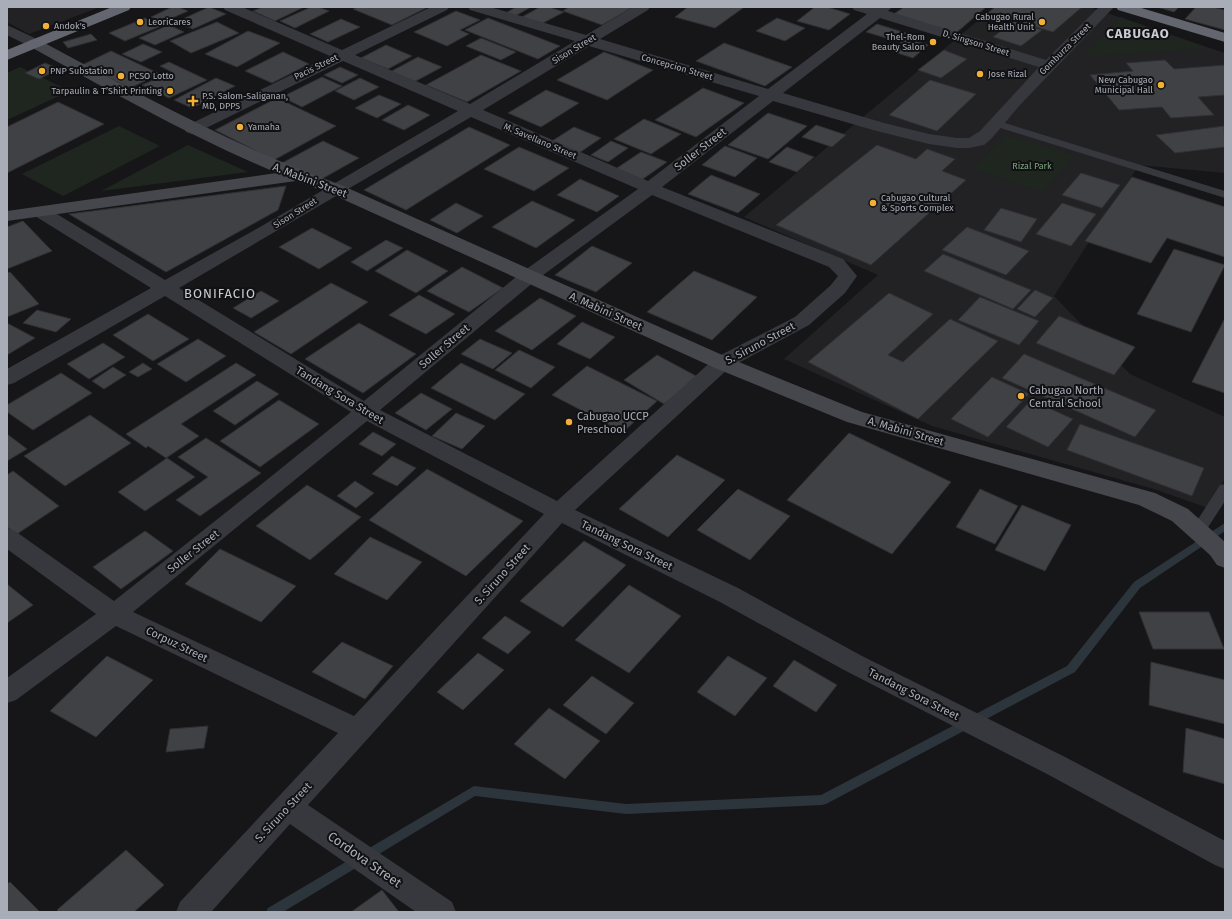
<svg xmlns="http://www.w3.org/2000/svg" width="1232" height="919" font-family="'Fira Sans',sans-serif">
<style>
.built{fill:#222225}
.green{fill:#1e261f}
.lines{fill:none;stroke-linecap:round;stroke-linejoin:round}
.stream{fill:#2c353c;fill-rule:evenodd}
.building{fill:#404145;stroke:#303034}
.lane{fill:#37383d;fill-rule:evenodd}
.street{fill:#37383d;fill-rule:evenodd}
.secondary{fill:#45474d;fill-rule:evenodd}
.highway{fill:#63666e;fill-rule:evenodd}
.poi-dot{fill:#f2b134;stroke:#111113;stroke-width:1.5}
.labels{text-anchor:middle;stroke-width:4;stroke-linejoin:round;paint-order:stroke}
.far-poi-label{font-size:9px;fill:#a8adb8;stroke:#111113;text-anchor:start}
.far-street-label{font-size:9px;fill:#a8adb8;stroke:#111113}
.far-park-label{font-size:9px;fill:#7fa381;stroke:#111113}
.street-label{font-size:11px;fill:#a8adb8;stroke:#111113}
.poi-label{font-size:11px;fill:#a8adb8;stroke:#111113;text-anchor:start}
.far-district-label{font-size:13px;font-weight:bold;letter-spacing:1px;fill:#c9ccd4;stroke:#111113}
.quarter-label{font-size:13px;letter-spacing:1px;fill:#c9ccd4;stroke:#111113}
.near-street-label{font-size:13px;fill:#a8adb8;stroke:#111113}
</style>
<rect width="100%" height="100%" fill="#161618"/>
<path class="built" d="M7 7H100L29 34 7 22Z
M994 7H1089L1225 53V173L1139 165 1054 296 1130 374 1225 417V478L1208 508 1157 490 932 426 784 359 878 275 744 217Z"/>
<path class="green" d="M1120 17 1208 48 1082 57Z
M20 67 70 91 7 120V73Z
M119 126 160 146 63 196 22 174Z
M1006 135 1074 156 1043 192 973 169Z
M188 145 248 172 101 191Z"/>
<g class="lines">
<path class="stream" d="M1225 523V531L1140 588 1075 672 826 804 822 805 626 814 475 796 283 912H266L268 908 474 786 626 804 821 795 1067 666 1134 582Z"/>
</g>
<path class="building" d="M172 7H178L188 11 163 22 151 17Z
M209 7 226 14 193 29 176 22Z
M263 7H304L275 21 253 11Z
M311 7H318L329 11 295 28 280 21Z
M358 7H424L426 8 392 25 353 9Z
M516 7H531L515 16 506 13Z
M540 7H549L564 12 541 24 522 17Z
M569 7H633L602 25 563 11Z
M688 7H741L743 8 715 28 675 17Z
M815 7H827L850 14 829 30 797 21Z
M904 7H986L956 33 894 14Z
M995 7H1082L1053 32 988 13Z
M1157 7H1179L1174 12Z
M1196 7H1212L1225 10V30L1185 19Z
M456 11 480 20 460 30 469 34 447 46 414 32Z
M145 18 161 26 125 41 109 33Z
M488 18 560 46 538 59 465 30Z
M777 18 805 28 785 41 756 31Z
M341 19 360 27 328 42 310 34Z
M1014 21 1042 30 1021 46 993 37Z
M217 22 239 33 191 53 170 41Z
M877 24 906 33 896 41 866 32Z
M169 25 184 32 155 45 139 38Z
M248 31 280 43 237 67 205 54Z
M91 34 97 40 68 48 63 42Z
M481 38 516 52 501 60 466 46Z
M906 38 928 45 913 58 891 51Z
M724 43 792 67 765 86 696 61Z
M143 44 162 52 141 62 122 54Z
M386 45 412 56 388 69 361 58Z
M944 50 967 59 941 78 918 70Z
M111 51 160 74 130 88 82 65Z
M283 52 309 64 272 83 245 71Z
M604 52 653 70 607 100 557 80Z
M481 55 521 71 467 102 426 85Z
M418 57 442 67 414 82 390 72Z
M1165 60 1174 69 1225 65V95L1198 97 1214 115 1171 118 1162 107 1119 110 1090 75 1133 71 1126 63Z
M169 62 207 80 169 98 142 85 172 72 160 66Z
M45 63 59 69 39 79 25 73Z
M340 67 358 75 342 83 324 75Z
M322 77 342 86 302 107 282 97Z
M216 78 235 86 192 108 174 100Z
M360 78 379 87 354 100 335 91Z
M930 80 976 94 937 131 889 115Z
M703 88 744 103 696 137 655 120Z
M546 90 579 103 541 127 508 113Z
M379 95 401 104 377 118 355 108Z
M277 98 336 126 274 160 215 130Z
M58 102 104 124 7 173V127Z
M408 105 430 115 404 130 382 120Z
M768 113 807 126 768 159 728 145Z
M644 119 681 134 651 154 614 139Z
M816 125 846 135 832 147 802 137Z
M1224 126 1225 147 1175 153 1156 135Z
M469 127 510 145 406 210 364 190Z
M574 127 601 138 579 153 552 141Z
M323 141 359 158 318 181 282 163Z
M611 141 628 148 608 162 591 155Z
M877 145 916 159 927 149 955 159 942 171 966 180 871 265 776 225Z
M725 146 757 158 735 177 702 165Z
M519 147 569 168 534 191 484 169Z
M787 147 814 157 797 172 769 162Z
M641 152 667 162 640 181 614 170Z
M1081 173 1120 185 1102 208 1062 195Z
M711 175 760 194 738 213 688 194Z
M1132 177 1225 207V257L1167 238 1151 263 1085 241Z
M580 179 619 196 597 212 557 195Z
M286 186 278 210 166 272 69 214Z
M532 201 575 220 536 248 492 227Z
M456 203 483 216 457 233 430 220Z
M1062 203 1096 214 1071 246 1036 234Z
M1001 208 1037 219 1021 242 984 230Z
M23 221 52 251 7 269V227Z
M967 227 1029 251 1006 275 942 250Z
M312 228 352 248 319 269 279 247Z
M386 240 403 248 367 271 351 262Z
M592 246 632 263 596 292 555 275Z
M1174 249 1225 265 1191 332 1137 314Z
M407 250 448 271 416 293 375 271Z
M943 254 1031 290 1013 309 924 271Z
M462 267 503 288 469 312 427 291Z
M694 271 757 297 712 340 647 312Z
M10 272 39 304 7 317V273Z
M331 283 368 302 291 354 254 332Z
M1035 290 1053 298 1035 317 1017 309Z
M261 291 279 301 251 318 233 308Z
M889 293 933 314 888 355 903 362 950 319 998 341 918 419 808 362Z
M419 295 455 314 426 334 389 315Z
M980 297 1039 321 1019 345 958 320Z
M540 298 576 316 532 350 495 331Z
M37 310 71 319 56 332 23 323Z
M148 314 189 339 153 361 113 335Z
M1059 316 1135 347 1114 375 1036 343Z
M1225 318V393L1192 382Z
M582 322 615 337 590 359 557 344Z
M7 323 35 338 7 355Z
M359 323 416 354 363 393 305 359Z
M198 339 226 356 186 382 157 364Z
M480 339 512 353 493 369 461 354Z
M103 343 125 357 89 379 67 364Z
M519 350 555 367 531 388 495 370Z
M1024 354 1156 410 1135 437 1002 378Z
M657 355 698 377 664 404 624 380Z
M143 363 152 369 138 377 129 372Z
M236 363 256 375 181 424 199 436 166 458 148 446 146 448 126 434Z
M461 363 525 394 495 420 431 388Z
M587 366 657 401 623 432 552 395Z
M113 367 126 375 104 389 92 381Z
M61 373 92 393 33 430 7 412V405Z
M992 377 1029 394 988 437 951 419Z
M257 381 279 394 235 425 213 411Z
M421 393 452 409 426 430 395 413Z
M279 400 319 424 260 467 220 441Z
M1031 400 1073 419 1048 447 1006 427Z
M456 413 485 426 462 449 432 436Z
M90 415 131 443 65 486 24 456Z
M1080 424 1204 468 1192 496 1067 450Z
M373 432 396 444 382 456 359 444Z
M849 433 951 482 892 554 787 500Z
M7 434 27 449 7 461Z
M206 438 261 473 200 516 176 500 208 477 178 457Z
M677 455 725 480 668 537 619 509Z
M392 456 416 468 397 486 372 474Z
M167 458 195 477 145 511 118 492Z
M427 469 523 521 466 576 369 520Z
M13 471 59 506 17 534 7 527V475Z
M355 481 374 493 356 508 337 496Z
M307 485 361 517 310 560 256 526Z
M738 489 790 516 750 560 697 530Z
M980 489 1018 506 995 544 956 527Z
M1022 505 1071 525 1045 571 995 550Z
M145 531 173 551 121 589 93 567Z
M370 537 422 562 387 600 334 574Z
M584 541 626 565 563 627 520 601Z
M220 549 296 586 261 622 185 584Z
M7 584 33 605 7 623Z
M629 585 681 616 629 673 575 640Z
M1139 612H1209L1224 649H1153Z
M505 616 531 632 508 654 482 638Z
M342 642 393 666 365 699 312 672Z
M478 653 504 670 463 710 437 692Z
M107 656 153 680 96 737 50 711Z
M728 656 767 678 735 716 697 692Z
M794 660 837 685 816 712 773 686Z
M1151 662 1225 680V724L1149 705Z
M592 676 634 703 606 734 563 705Z
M549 708 600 741 565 779 514 744Z
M208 726 204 748 166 752 170 729Z
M1186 728 1225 739V784L1183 772Z
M126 850 164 885 134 912H59L57 910Z
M10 882 40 912H7V884Z
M382 890 399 912H351Z"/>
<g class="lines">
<path class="lane" d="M995 120 1225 191V198L991 125 990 123 991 121Z
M1225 484V501L1203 535 1198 536 1193 535 1191 531 1193 527 1220 485Z"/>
<path class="street" d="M223 7H242L342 50 431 7H449L447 10 355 55 470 104 575 41 470 10 468 7H490L586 35 633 7H650L648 10 600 39 768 89 867 14 854 10 852 7H892L888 11 1046 60 1099 7H1114L1019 106 992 138 984 145 969 148H957L929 144 873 130 773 101 662 187 843 259 857 276 845 293 809 325 729 368 575 510 738 588 862 656 1067 758 1225 841V869L1215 865 1047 774 844 670 720 602 562 523 308 805 452 902 456 912H416L290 824 211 912H176L180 902 338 733 116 626 16 700 7 703V678L96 614 7 549V528L15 531 114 601 263 483 351 412 165 296 14 383 7 385V369L151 288 35 216 32 212 35 208 41 207 47 208 165 280 260 227 458 111 343 61 198 132 192 134 186 132 184 129 186 126 330 56 225 10ZM880 18 1039 67 980 131 969 138H957L929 134 884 123 783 93ZM589 46 759 96 648 181 483 110ZM471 117 638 189 521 273 364 401 179 288ZM652 195 829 267 838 276 831 285 795 317 715 358 557 501 380 410 535 281ZM367 421 544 514 354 716 133 612Z
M7 25 39 40 41 43 39 46 34 47 29 46 7 35Z"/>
<path class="secondary" d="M34 39 39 40C138 93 235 147 341 185L729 358 862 412 1155 493 1188 509 1225 542V568L1217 565 1210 555 1172 521 1139 505 847 422 715 368 329 193 296 181 7 221V211L277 173C191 137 110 91 29 46L27 43 29 40Z"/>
<path class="highway" d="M112 7H131L129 10 7 60V50Z
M1116 7H1138L1225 33V42L1118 10Z"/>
</g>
<g class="poi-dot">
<circle cx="140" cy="22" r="4"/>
<circle cx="1042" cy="22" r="4"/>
<circle cx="46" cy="26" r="4"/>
<circle cx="933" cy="42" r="4"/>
<circle cx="42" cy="71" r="4"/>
<circle cx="980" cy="74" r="4"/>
<circle cx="121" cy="76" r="4"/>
<circle cx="1161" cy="85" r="4"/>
<circle cx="170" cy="91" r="4"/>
<path d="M191 95h4v4h4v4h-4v4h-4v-4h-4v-4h4z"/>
<circle cx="240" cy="127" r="4"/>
<circle cx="873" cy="203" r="4"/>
<circle cx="1021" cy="396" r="4"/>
<circle cx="569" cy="422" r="4"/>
</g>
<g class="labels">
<g class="far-poi-label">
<text x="1034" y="20" text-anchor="end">Cabugao Rural<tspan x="1034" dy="10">Health Unit</tspan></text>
<text x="148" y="25">LeoriCares</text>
<text x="54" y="29">Andok's</text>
<text x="925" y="40" text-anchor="end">Thel-Rom<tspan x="925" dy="10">Beauty Salon</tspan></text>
<text x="50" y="74">PNP Substation</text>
<text x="988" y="77">Jose Rizal</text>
<text x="129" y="79">PCSO Lotto</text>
<text x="1153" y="83" text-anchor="end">New Cabugao<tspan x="1153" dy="10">Municipal Hall</tspan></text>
<text x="162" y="94" text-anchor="end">Tarpaulin &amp; T’Shirt Printing</text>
<text x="202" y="99">P.S. Salom-Saliganan,<tspan x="202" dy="10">MD, DPPS</tspan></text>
<text x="248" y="130">Yamaha</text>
<text x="881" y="201">Cabugao Cultural<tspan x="881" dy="10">&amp; Sports Complex</tspan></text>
</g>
<g class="far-street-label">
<text transform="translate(976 43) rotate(17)" y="3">D. Singson Street</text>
<text transform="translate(574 49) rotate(-31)" y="3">Sison Street</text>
<text transform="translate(1065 49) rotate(-45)" y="3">Gomburza Street</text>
<text transform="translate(316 67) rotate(-26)" y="3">Pacis Street</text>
<text transform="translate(677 67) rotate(16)" y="3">Concepcion Street</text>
<text transform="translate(540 141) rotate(23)" y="3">M. Savellano Street</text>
<text transform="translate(295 213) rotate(-32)" y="3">Sison Street</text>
</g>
<g class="far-park-label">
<text x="1032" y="169">Rizal Park</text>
</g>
<g class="street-label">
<text transform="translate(700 149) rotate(-38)" y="4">Soller Street</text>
<text transform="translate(310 180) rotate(21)" y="4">A. Mabini Street</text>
<text transform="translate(606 311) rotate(24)" y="4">A. Mabini Street</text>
<text transform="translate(760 343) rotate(-28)" y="4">S. Siruno Street</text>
<text transform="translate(444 346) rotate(-40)" y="4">Soller Street</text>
<text transform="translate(340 395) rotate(31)" y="4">Tandang Sora Street</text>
<text transform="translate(906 431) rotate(16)" y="4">A. Mabini Street</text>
<text transform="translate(627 545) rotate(26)" y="4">Tandang Sora Street</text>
<text transform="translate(193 551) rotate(-38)" y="4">Soller Street</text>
<text transform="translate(502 574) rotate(-48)" y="4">S. Siruno Street</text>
<text transform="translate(177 644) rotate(26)" y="4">Corpuz Street</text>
<text transform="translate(914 694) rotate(27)" y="4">Tandang Sora Street</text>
<text transform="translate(283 812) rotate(-47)" y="4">S. Siruno Street</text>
</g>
<g class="poi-label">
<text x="1029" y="394">Cabugao North<tspan x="1029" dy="13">Central School</tspan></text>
<text x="577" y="420">Cabugao UCCP<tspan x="577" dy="13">Preschool</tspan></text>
</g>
<g class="far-district-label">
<text x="1138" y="38">CABUGAO</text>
</g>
<g class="quarter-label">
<text x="220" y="298">BONIFACIO</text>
</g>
<g class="near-street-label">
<text transform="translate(365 859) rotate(35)" y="5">Cordova Street</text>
</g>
</g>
<rect width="1232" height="919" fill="none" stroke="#a8adb8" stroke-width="16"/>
</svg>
